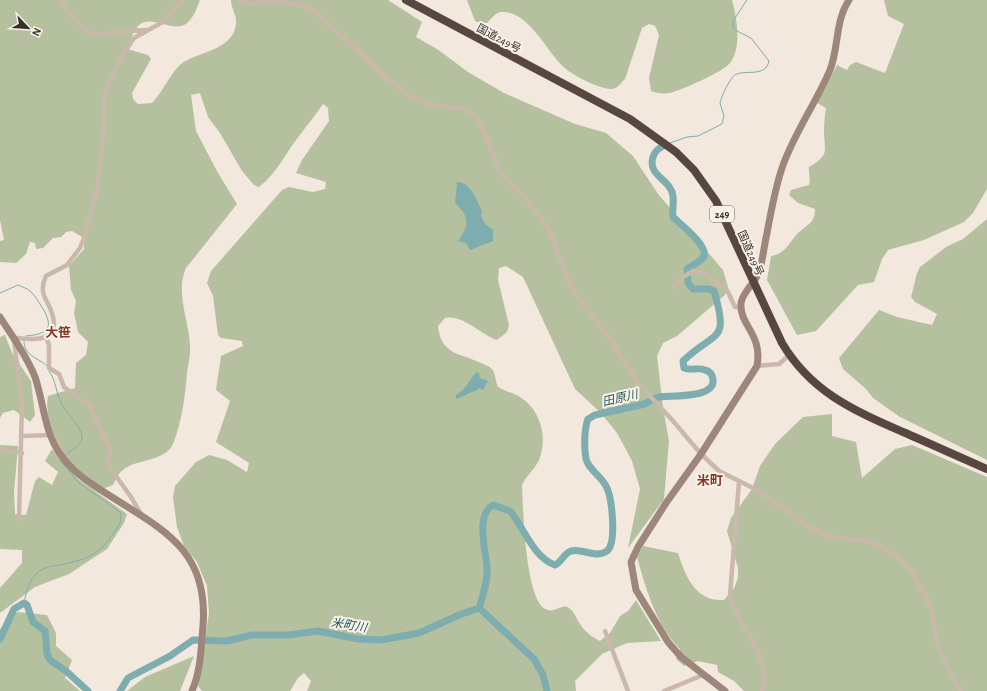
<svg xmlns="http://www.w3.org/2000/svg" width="987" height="691" font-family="'Alegreya Sans','Noto Sans JP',sans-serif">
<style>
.green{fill:#b5c19e}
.water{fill:#7dadae}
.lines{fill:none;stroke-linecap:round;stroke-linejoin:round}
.stream{stroke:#7dadae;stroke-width:1}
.river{stroke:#7dadae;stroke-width:7}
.street{stroke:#cab8aa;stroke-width:4.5}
.secondary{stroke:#9d877b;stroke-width:7}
.highway{stroke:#584740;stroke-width:8}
.labels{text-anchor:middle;stroke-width:4;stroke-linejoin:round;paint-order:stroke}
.shield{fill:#f9f2ea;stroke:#716863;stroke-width:1}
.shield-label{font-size:10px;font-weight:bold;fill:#372d29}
.street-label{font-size:11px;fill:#372d29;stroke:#f9f2ea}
.water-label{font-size:12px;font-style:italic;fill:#1f5558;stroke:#f9f2ea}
.quarter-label{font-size:13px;font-weight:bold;fill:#843a24;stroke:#f9f2ea}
</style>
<rect width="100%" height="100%" fill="#f2e8de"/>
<path class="green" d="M0 0H200C197 8 193 19 186 24 172 33 150 13 138 26 133 32 130 41 127 49L148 55 151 59 132 93 133 99 138 104 152 103C162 93 172 71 181 64 198 51 233 51 236 24 237 16 231 8 231 0H388L422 22 416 37 437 49 468 72 504 93 575 124 606 133 633 156 658 194 723 270 728 287 725 295 677 336 663 343 657 356 663 408 669 441 664 499 628 548 640 489 632 461 617 433 601 413 575 389 523 277 506 266 499 268 498 280 509 325 507 332 497 340C481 335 463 314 445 318L438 326C441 355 460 353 481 363 485 365 489 366 492 369 496 374 495 381 498 387 505 391 513 393 520 397 541 410 548 438 539 460 535 469 526 476 522 485 523 508 525 598 545 609 552 613 559 607 566 606 574 610 575 617 580 624 585 632 592 637 600 641L610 633 620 616 628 611 636 600 661 641 627 643 602 654 575 681 576 691H307L311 681 304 673 298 678 290 691H202L198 686 209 613 207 586 197 562 184 546 177 527 173 497 175 486 196 462 209 455 227 460 247 472 249 463 216 442 230 401 216 390 221 356 243 346 242 341 221 338 218 335 213 296 207 283 211 271 282 190 289 187 313 192 325 189 326 182 296 173 302 160 329 121 328 108 323 104C316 115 307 125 299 136 285 154 277 173 259 187L254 185 242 171 220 133 208 117 200 93 191 95 196 131 218 173 237 204 186 268C175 293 189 320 190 346 191 354 188 364 187 373 185 397 182 421 173 444 165 462 135 459 123 470 118 473 116 480 113 485L102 489C92 480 80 472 71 462 57 446 44 418 48 396L75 388 76 363 86 355 88 342 78 332 74 313 76 301 71 290 69 266 84 249V238L72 231 66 232 61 237 53 238 43 248 36 249 35 243 30 242 26 254 16 263 0 262V241L4 240 0 220Z
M467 0H732C737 18 742 47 730 63 723 72 680 91 669 93 663 94 656 93 651 91L649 78 659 35 655 26 649 24 642 28 625 79C621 83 617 89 611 89 600 89 574 76 566 69 548 55 531 13 504 12 496 11 492 18 487 23H480L475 21Z
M884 0H987V189L973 213 964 222 924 240 888 250 882 259 874 282 858 285 816 331 797 335 767 280 771 256C785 254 789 243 797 234 806 225 815 224 815 209L798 203 789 195 791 190 809 185C811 178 808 174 809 167 831 154 824 151 824 130 824 123 825 115 826 108L817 103 837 65 847 70 850 65 856 62 885 73 904 24 888 16Z
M987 219V460L900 417 873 398 866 389 843 369 839 358 879 310 897 317 932 325 937 314 915 302 911 297 917 273 920 267 946 247 963 239Z
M5 335 12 353 31 381 35 415 30 422 14 410 3 413 0 418V337Z
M832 414V436L856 442 862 478 895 449 912 445 987 477V691H744L734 681 718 672 717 665 698 661 684 666 676 659 680 649C656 625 646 589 637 557L643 546 678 553C685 575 695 602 724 600L734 588 738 578V568L727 531 731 518 752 489 760 466 775 444 803 417Z
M0 445 18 446 14 492 15 514 26 515 35 481 39 477 52 485 58 472 45 461 52 449 78 479 127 514 124 523 107 549 69 574 35 587 0 613V588L22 563V550L0 549Z
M17 612 47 615 56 633V646L72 660 65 678 80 691H0V629Z
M194 656 180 691H127L145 677Z"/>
<path class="water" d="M457 182C472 183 476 200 482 211L481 216 485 224 493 230V241L470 250 466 243 458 241C469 226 470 216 455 203Z
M476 372 479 373 480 378 488 381 483 390 479 388 476 391C468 392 464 397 456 399V395L464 389Z"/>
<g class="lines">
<path class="stream" d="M670 143 687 137 698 136 722 124 724 116 720 103C721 97 731 75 737 74 747 70 766 77 769 61L751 38 737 31 733 27V21L747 0
M0 293 18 285C22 287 27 288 30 291 34 294 37 300 40 304 53 324 53 334 26 336
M24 340C23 356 39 358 47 366
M49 371C56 380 56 393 61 403 66 414 82 426 82 438 82 445 70 451 65 456
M24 603C26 593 29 581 37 573 43 567 52 566 60 565 87 559 99 556 115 531 119 525 123 520 120 512L79 483 60 460"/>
<path class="river" d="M479 608C483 595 488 581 487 568 486 551 475 515 493 505L510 511C524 528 533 557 555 565 562 562 564 553 571 551 583 548 596 559 607 551 617 543 612 497 606 486 601 476 589 470 586 459 584 448 584 429 588 419L595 415 645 404C650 401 653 398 659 397 671 395 716 399 713 379 712 374 709 371 705 370 698 367 691 371 684 368L683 361C715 330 730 344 714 291L709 289H693L688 283 687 269C692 266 699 262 703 258 711 247 680 224 673 217 672 210 674 203 673 196 671 179 647 176 653 157 655 151 658 149 663 146
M479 608 534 659 543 675 547 691
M0 639 14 609 24 603 27 605 33 622 45 631 47 654 50 660 66 671 88 691
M120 691 128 678 170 656 193 640 227 641 252 635H288L318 631 358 639 381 640 419 633 459 615 479 608"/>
<path class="street" d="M60 0 76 22 90 33 102 34 126 31 146 30
M241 0 253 4 262 1H278L301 5 315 11 384 76 408 95 420 101 439 106 462 109 475 116 480 122 499 169 505 178 527 200 543 221 551 234 565 273 575 293 613 343 637 382 673 421 701 454 719 471 757 490 811 528 830 537 860 540 872 543 889 551 901 561 912 572 928 601 934 622 938 649 961 691
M674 287 683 277 693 271 703 273 727 290 735 307H741
M46 337 49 345V368L59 374 64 387 90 406 110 449 108 465 131 497 141 514
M757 366 779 364 789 355
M22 436 51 435
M0 449 22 453
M739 482 730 595C737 628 773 655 762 691
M19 519 22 403 14 340 17 338C42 341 63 339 50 308 48 302 43 297 43 291 42 285 44 281 46 276L67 265 80 248 84 238 97 191 103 139 105 93 109 81 126 50 134 38 161 23 182 0
M605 631 628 691
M664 691 703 675"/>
<path class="secondary" d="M0 317C12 336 27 356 35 377 44 403 44 432 61 455 72 471 88 482 104 492 161 529 209 548 203 626 201 648 201 670 192 691
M725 691 681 657 668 642 636 590 631 562 638 547 666 503 701 454 757 366C763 334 739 325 741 303 743 291 756 282 759 272 763 259 764 246 767 233 771 211 775 189 782 168 794 133 816 103 830 70 839 47 835 21 849 0"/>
<path class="highway" d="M406 0 630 119 676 152 694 170 716 201 782 343C811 392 853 410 903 432 931 444 959 457 987 469"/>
</g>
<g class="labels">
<rect class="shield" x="710" y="206" width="24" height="16" rx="3"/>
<g class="shield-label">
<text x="722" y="218">249</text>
</g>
<g class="street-label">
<text transform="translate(499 38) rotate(28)" y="4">国道249号</text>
<text transform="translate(751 253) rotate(66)" y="4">国道249号</text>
</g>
<g class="water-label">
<text transform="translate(620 398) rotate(-13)" y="4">田原川</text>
<text transform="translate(349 625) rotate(9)" y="4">米町川</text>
</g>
<g class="quarter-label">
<text x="58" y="337">大笹</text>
<text x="710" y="485">米町</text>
</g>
</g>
<g transform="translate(28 28) rotate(115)" stroke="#f9f2ea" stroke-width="3" paint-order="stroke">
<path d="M0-3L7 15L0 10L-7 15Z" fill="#372d29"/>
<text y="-6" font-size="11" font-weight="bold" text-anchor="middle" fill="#372d29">N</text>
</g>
</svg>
